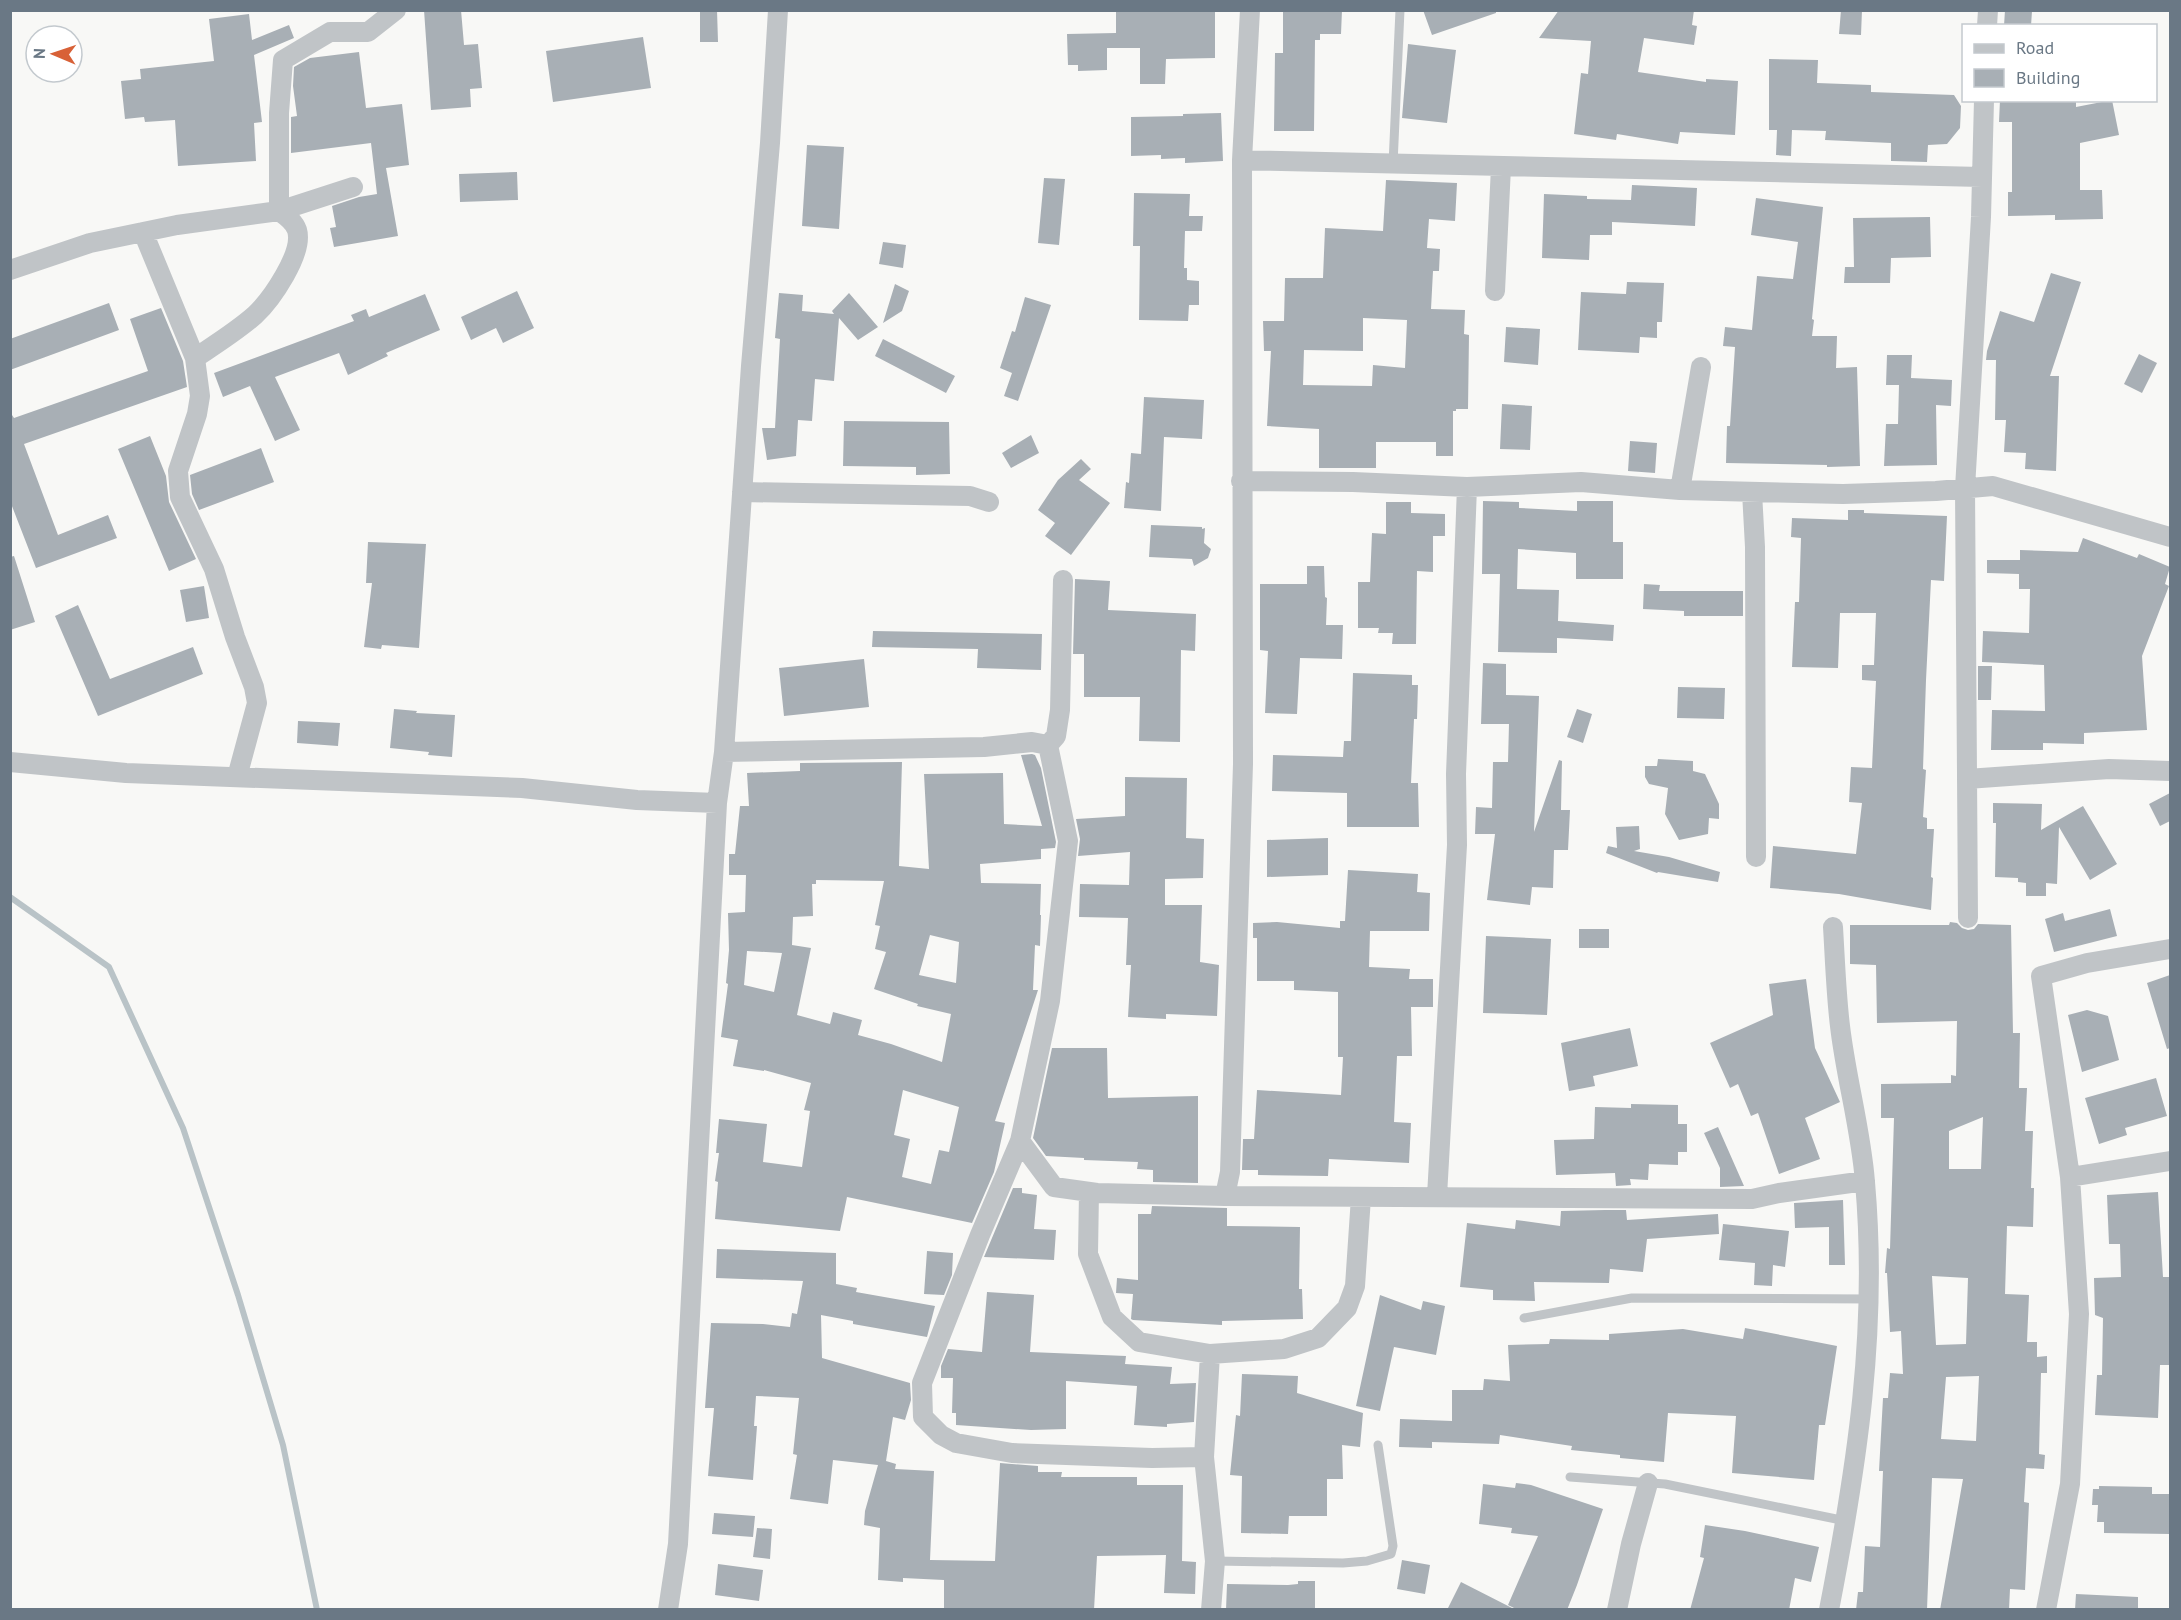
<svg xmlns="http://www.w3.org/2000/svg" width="2181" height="1620" font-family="'PT Sans',sans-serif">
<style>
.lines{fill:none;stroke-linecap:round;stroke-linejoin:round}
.stream{stroke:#b9c3c7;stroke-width:6}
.building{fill:#a8afb5;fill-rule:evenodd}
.service{stroke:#c0c4c7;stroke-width:9}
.minor{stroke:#c0c4c7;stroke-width:20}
</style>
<rect width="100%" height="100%" fill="#f8f8f6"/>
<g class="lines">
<path class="stream" d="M10 897 109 967 183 1128 238 1295 283 1445 317 1610"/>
</g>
<path class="building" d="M424 10H461L464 45 478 44 482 88 470 89 471 107 431 110Z
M700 10H717L718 42H700Z
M1116 10H1215V58L1166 59 1165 84H1140V48H1107V70L1078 71V65H1068L1067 34 1116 33Z
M1283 10H1342L1341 34H1320V40H1315L1314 131H1274L1275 53H1283Z
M1423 10H1496V13L1432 35Z
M1559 10H1694L1692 25 1697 26 1694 45 1644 38 1638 72 1706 82V79L1738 81 1735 135 1680 132 1678 144 1617 134 1616 140 1574 134 1581 73 1588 74 1591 41 1539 38Z
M1841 10H1862L1861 35 1839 34Z
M2005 10 2032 11 2031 26H2004Z
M249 14 252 40 289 25 294 38 254 55 262 122 254 123 256 161 178 166 175 120 145 122 144 117 125 119 121 81 141 79 140 69 214 61 209 19Z
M643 37 651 88 553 102 546 51Z
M1408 44 1456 50 1447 123 1402 118Z
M359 52 366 108 402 104 409 165 386 168 398 236 334 247 330 228 336 227 332 206 359 197 377 194 371 143 291 153V117L297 116 293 86 294 67 310 58Z
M1769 59 1818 60 1817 83 1871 85V92L1954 95 1961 106 1960 128 1947 144 1928 145 1927 162 1891 161V143L1825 140 1826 131 1792 130 1791 156 1776 155 1777 130H1769Z
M2000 100H2076V107L2112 100 2119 135 2080 143V190H2102L2103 219 2055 220V215L2008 216V192H2012V122H1999Z
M1221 113 1223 161 1185 163V158L1161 159V155L1131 156V117L1183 116V114Z
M807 145 844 147 839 229 802 226Z
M517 172 518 200 460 202 459 174Z
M1044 178 1065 179 1059 245 1038 243Z
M1386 180 1457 183 1455 221 1429 219 1427 248 1440 249 1439 271H1433L1431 309 1465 310 1464 334 1469 335 1468 409H1456V411H1453V456H1436V442H1376V468H1319V429L1267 426 1271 351H1264L1263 321H1284L1285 278H1323L1325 228 1383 231ZM1363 318 1407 320 1405 368 1373 365 1372 386 1303 385 1304 350 1363 351Z
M1632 185 1697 188 1695 226 1612 222V235H1590L1589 260 1542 258 1544 194 1587 196V199L1631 200Z
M1134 193 1190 194 1189 216H1203L1202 231H1185L1184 268H1187V280L1199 281V305H1189L1188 321 1139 320 1140 246H1133Z
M1756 198 1823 207 1812 319 1814 320 1812 336H1837L1836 368 1857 367 1860 466 1827 467V465L1726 463 1727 426H1730L1735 347 1723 346 1725 327 1752 330 1757 276 1793 279 1798 242 1751 235Z
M1930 217 1931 257 1891 258 1890 283H1844L1845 267H1854L1853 218Z
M883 242 906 245 903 268 879 264Z
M2051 273 2081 282 2050 376H2059L2056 471 2025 469 2026 453 2004 452 2006 420H1995L1996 360H1986L1987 351 2000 311 2034 322Z
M1627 282 1664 283 1662 322H1657V338L1640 337 1639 353 1578 350 1581 292 1626 294Z
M895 284 909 291 902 311 883 323Z
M517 291 534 328 503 343 496 328 471 340 461 317Z
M779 293 803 295 802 311 834 314 832 311 849 293 878 327 858 340 839 318 834 381 815 379 812 421 798 420 796 456 767 460 762 428H775L780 339 775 338Z
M425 294 440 330 386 353 388 356 348 375 339 353 275 377 300 430 275 441 250 386 223 397 214 373 354 321 351 315 366 309 369 317Z
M1025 297 1051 305 1018 401 1004 396 1012 373 1000 368 1012 331 1015 332Z
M109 303 119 330 10 370V339Z
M161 308 183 361 187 387 24 444 58 535 108 515 117 538 36 568 10 501V412L14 418 148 371 130 319Z
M1506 327 1540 329 1538 365 1504 362Z
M883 339 955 376 946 393 875 356Z
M2139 354 2157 363 2142 393 2124 384Z
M1887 355H1912L1911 378 1952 380 1951 406 1936 405 1937 465 1884 466 1886 424H1898L1899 385H1886Z
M1144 397 1204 400 1202 439 1164 437 1161 511 1124 508 1126 482 1129 483 1131 453 1141 454Z
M1502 404 1532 406 1530 450 1500 449Z
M844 421 949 422 950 474 916 475V467L843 466Z
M1031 435 1039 453 1011 468 1002 453Z
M150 436 166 476 169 502 196 559 169 571 118 449Z
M1630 441 1657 443 1655 473 1628 471Z
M261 448 274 482 199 510 192 494 190 475Z
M1081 459 1091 469 1079 480 1110 503 1071 555 1045 536 1055 523 1038 510 1058 480Z
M1483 501 1519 502V508L1577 511V501H1613V542H1623V579H1576V553L1518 549 1517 589 1559 590 1558 621 1614 625 1613 641 1557 638V653L1498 652 1500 574H1482Z
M1386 502H1411V513L1445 514V536H1433V572L1417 571 1416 644H1392L1393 633H1378L1379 628H1358V582H1370L1372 533 1386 534Z
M1848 510H1864V513L1947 516 1944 581 1931 580 1926 680 1923 769 1926 770 1923 817 1927 818V829H1934L1931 877 1933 878 1931 910 1839 894 1770 888 1773 846 1856 854 1862 803 1849 802 1851 767 1872 768 1876 681 1862 680V665H1874L1876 613H1840L1838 668 1792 667 1795 602H1799L1801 538 1791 537 1792 518 1848 520Z
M1151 525 1202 527V529L1205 528 1204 543 1211 549 1208 558 1194 566 1192 559 1149 557Z
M2083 538 2137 558 2139 554 2170 567 2165 584 2169 586 2142 656 2147 730 2084 733V744L2043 743V750H1991L1992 710 2045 711 2044 665 1982 662 1983 631 2029 633 2030 589H2019V574L1987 573V560H2020V550L2078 552Z
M368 542 426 544 419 648 382 645 381 649 364 647 372 583H366Z
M14 556 35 622 10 630V557Z
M1307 566H1324L1325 597 1327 598 1326 625H1343L1342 659 1300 658 1297 714 1265 713 1268 651 1260 650V584H1307Z
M1075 579 1110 581 1108 610 1196 614 1195 651 1181 650 1180 742 1139 741 1140 697H1084V654H1073Z
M1644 584 1660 585 1659 591H1743V616H1684V611L1643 609Z
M204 586 209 618 186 622 180 590Z
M78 605 110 679 193 647 203 674 98 716 55 616Z
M873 631 1042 634 1041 670 977 668 978 649 872 647Z
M864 659 869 707 784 716 779 668Z
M1483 663 1506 664V695L1539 696 1534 832 1559 760 1562 761 1561 810H1570L1568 850H1554L1553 888 1532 887 1530 905 1487 900 1495 834H1475L1476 807 1492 808 1493 762H1508L1509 724H1481Z
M1978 666H1992L1991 700H1978Z
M1353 673 1412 675V685H1418L1417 719H1414L1411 783H1418L1419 827H1347V793L1272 791 1273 755 1343 757 1344 741H1351Z
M1678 687 1725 688 1724 719 1677 718Z
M394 709 417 711 416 713 455 715 452 757 428 755 429 752 390 748Z
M1577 709 1592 714 1583 743 1567 737Z
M298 721 340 723 338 746 297 743Z
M1032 754 1035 755 1041 768 1056 842 1055 848 1041 849V859L980 864 981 883 1041 884 1040 915H1041L1040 946 1035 945 1033 990H1038L995 1121 1005 1123 994 1172 972 1223 847 1197 840 1231 715 1219 718 1182 715 1181 719 1153H716L719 1119 767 1124 763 1162 802 1167 810 1111 804 1110 811 1083 764 1070V1071L733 1066 738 1040 721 1037 728 984 726 983 729 950 728 913 745 912 746 875H729V854H735L740 806H749L747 773 800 771V763L902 762 899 866 929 869 924 774 1003 773 1004 824 1042 826 1021 755ZM816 880 884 881 875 925 880 926 875 949 886 952 874 989 918 1004 917 1006 951 1014 942 1062 891 1044 858 1035 862 1020 833 1012 830 1024 797 1015 811 948 792 945 793 917 813 916 812 884H816ZM930 935 959 942 956 983 919 975ZM747 951 782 953 774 992 744 985ZM903 1090 959 1107 949 1152 939 1150 931 1184 902 1177 910 1139 894 1135Z
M1658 759 1693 761V771L1705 774 1719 804V819L1709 818 1708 834 1679 840 1665 814 1668 788 1649 784 1645 777V766H1657Z
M1125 777 1187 778 1186 838 1204 839 1203 878 1165 879V905H1202L1200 962 1219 965 1217 1016 1166 1014V1019L1128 1017 1131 965H1126L1128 918 1079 917 1080 884 1129 885 1130 852 1078 856 1080 839 1076 819 1125 816Z
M2170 793V821L2160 826 2149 804Z
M1993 803 2042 804 2041 830 2083 806 2117 864 2090 880 2059 827 2057 884 2046 883V896H2026V883L2018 882V878L1995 877 1996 823H1993Z
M1639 826 1640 849 1634 851 1669 857 1720 872 1718 882 1658 872 1657 873 1606 853 1608 846 1617 848 1616 827Z
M1328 838V875L1267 877V840Z
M1348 870 1418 874 1417 892 1430 893 1429 931H1370L1369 967 1410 969 1409 979H1433V1007H1411L1412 1056H1397L1394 1122 1411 1123 1409 1163 1329 1159 1328 1176 1258 1175V1170H1242L1243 1139H1254L1257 1090 1341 1095 1343 1057H1338V992L1294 990V981H1257V938H1253V923L1277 922 1340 928V921H1345Z
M2110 909 2117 936 2054 952 2045 919 2063 913 2065 921Z
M1950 922 1957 923 1962 928 1968 930 1974 929 1978 924 2011 925 2013 1033H2020L2019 1088H2027L2025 1131H2033L2031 1188H2034L2033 1227 2007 1226 2005 1294 2029 1295 2027 1342H2037V1357L2047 1356V1373H2041L2039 1454 2045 1455 2044 1469 2026 1468 2024 1502 2029 1503 2025 1590 2010 1589 2009 1610H1940L1963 1479 1932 1478 1927 1610H1856L1858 1592H1863L1865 1546 1880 1547 1883 1471H1879L1883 1398H1888L1890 1373 1903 1374 1901 1331 1890 1332 1887 1273H1885L1887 1248 1890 1249 1894 1118H1881V1084L1951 1083V1075L1956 1076 1957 1021 1877 1023 1876 965 1850 964V925H1949ZM1983 1117 1981 1169H1949V1131ZM1932 1276 1968 1278 1966 1344 1936 1345ZM1979 1376 1976 1441 1941 1439 1946 1377Z
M1579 929H1609V948H1579Z
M1486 936 1551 939 1547 1015 1483 1013Z
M2170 975V1048L2167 1049 2147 983Z
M1806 979 1815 1048 1840 1102 1805 1118 1820 1159 1779 1174 1758 1113 1751 1116 1738 1084 1730 1088 1710 1043 1773 1015 1769 984Z
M2087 1010 2108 1016 2119 1060 2082 1072 2068 1015Z
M1630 1028 1638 1066 1593 1076 1595 1086 1569 1091 1561 1043Z
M1052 1048H1107L1108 1098 1198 1096V1183L1153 1182V1170L1137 1169 1138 1162 1084 1160V1158L1046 1156 1033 1138Z
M2156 1078 2167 1116 2125 1128 2127 1135 2099 1144 2085 1098Z
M1631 1104 1678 1105V1124H1687V1152H1678V1165L1649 1164 1648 1180 1630 1179 1631 1185 1616 1186 1615 1173 1556 1175 1554 1140 1594 1139 1595 1107 1631 1108Z
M1718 1127 1744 1186 1720 1187V1168L1704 1133Z
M1013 1188H1022V1193L1037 1195 1034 1229 1056 1230 1054 1260 984 1257Z
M2158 1192 2163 1277H2170V1365H2160L2158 1418 2095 1415 2097 1375H2102L2103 1318 2095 1315 2094 1278 2121 1277 2120 1244H2109L2107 1195Z
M1843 1200 1845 1265H1829V1227L1795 1228 1794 1203Z
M1152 1206 1227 1208V1226L1300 1227 1299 1289H1302L1303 1319 1222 1321V1325L1133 1320 1131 1319 1133 1294 1116 1293 1117 1278 1138 1280V1214H1151Z
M1605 1210H1626L1627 1220 1718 1214 1719 1234 1647 1239 1643 1272 1610 1269 1609 1283 1534 1282 1535 1301 1493 1300V1290L1460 1287 1467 1223 1515 1229 1516 1220 1560 1226 1561 1211Z
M1723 1224 1789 1231 1785 1267 1773 1265 1772 1286 1754 1285 1755 1263 1719 1260Z
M717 1249 836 1253V1284L857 1288 856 1292 935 1306 927 1337 853 1324V1321L821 1315 822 1358 910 1383 911 1400 905 1420 893 1417 886 1461 896 1464 895 1469 934 1471 930 1560 995 1561 1000 1463 1038 1466V1472H1062L1061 1477H1137V1485H1183L1182 1561 1196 1562 1195 1594 1164 1593 1166 1555 1097 1556 1094 1610H944V1580L903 1578V1582L878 1580 880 1528 864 1525 865 1511 878 1465 833 1460 828 1504 790 1499 797 1455 793 1454 799 1398 756 1396 754 1426H757L753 1480 708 1476 714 1408H705L711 1323 763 1324 790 1327 792 1313 797 1314 803 1281 716 1278Z
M927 1251 953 1253 952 1275 944 1295 924 1294Z
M987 1292 1034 1295 1030 1352 1126 1356 1125 1364 1172 1367 1170 1384 1196 1383 1194 1422 1167 1424V1427L1134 1425 1137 1386 1066 1381V1429L1031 1430 956 1425V1413H952L953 1378H941V1366L948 1349 982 1352Z
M1380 1295 1421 1310 1423 1301 1445 1306 1436 1355 1394 1347 1380 1411 1356 1406Z
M1745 1328 1837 1346 1825 1425H1819L1814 1480 1732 1473 1736 1416 1668 1413 1664 1462 1620 1458V1455L1571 1450 1572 1446 1500 1435 1499 1444 1432 1442V1448L1399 1447 1400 1419 1452 1421V1390H1483L1484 1379 1510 1381 1508 1345 1549 1344 1550 1339 1609 1340V1334L1683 1329 1743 1339Z
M1242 1374 1298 1376 1297 1393 1363 1413 1360 1447 1342 1445 1343 1479H1327V1516H1289L1288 1534 1241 1533 1242 1476 1230 1475 1236 1415 1240 1416Z
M1516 1483 1531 1485 1603 1509 1577 1585 1567 1610H1518L1508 1605 1538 1536 1511 1533 1512 1528 1479 1524 1483 1484 1515 1488Z
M2099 1486 2152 1487V1494H2170V1534L2104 1533V1522H2097L2098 1505H2092L2093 1489H2099Z
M714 1513 755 1516 753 1537 712 1534Z
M1705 1525 1745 1531 1819 1547 1811 1582 1795 1578 1789 1610H1690L1704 1558 1700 1557Z
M757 1528 772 1529 770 1559 753 1557Z
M1402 1560 1430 1565 1425 1594 1397 1589Z
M718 1564 763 1570 759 1601 715 1595Z
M1298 1581H1315V1610H1226L1227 1584 1288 1585 1298 1584Z
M1461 1582 1516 1610H1447Z
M2076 1594 2138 1597V1610H2075Z"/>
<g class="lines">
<path class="service" d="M1393 164 1400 10
M1524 1318 1632 1298 1870 1299
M1570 1477 1665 1484 1846 1521
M1215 1561 1343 1563 1367 1561 1391 1554 1393 1546 1378 1445"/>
<path class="minor" d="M1987 26 1988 10
M1242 160 1982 177
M143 232 195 358 200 396 197 414 178 471 180 497 214 569 235 637 254 687 257 703 237 777
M10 270 90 243 177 225 279 211 353 187
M1495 291 1501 167
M195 358C216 344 237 331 255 315 271 300 304 253 297 230 294 221 286 216 279 211V113L283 60 330 32H368L396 10
M1241 481 1353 482 1467 487 1581 482 1680 490 1843 494 1936 491 1993 486 2170 537
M1680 490 1701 367
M742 492 970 496 989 502
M1752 492 1755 547 1756 857
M1063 580 1060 710 1056 736 1048 745 1068 841 1050 1001 1020 1141 980 1235 922 1383 923 1417 941 1435 956 1443 1012 1453 1152 1458 1204 1457
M724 752 984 747 1032 742 1048 745
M10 762 126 773 522 788 637 800 717 803
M1967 779 2109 769 2170 771
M1968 918 1965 488 1981 217 1984 100
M1020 1141 1054 1187 1097 1193 1225 1196 1230 1172 1243 764 1242 160 1250 10
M2070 1177 2170 1161
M1089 1192 1088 1254 1112 1317 1139 1342 1210 1354 1284 1349 1318 1338 1347 1308 1355 1286 1361 1197
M1225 1196 1752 1199 1779 1193 1865 1181
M1437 1196 1457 845 1456 774 1467 487
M1210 1354 1204 1457 1215 1561 1211 1610
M668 1610 678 1544 717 803 724 752 751 366 770 143 778 10
M1617 1610 1631 1544 1648 1483
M1829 1610C1857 1466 1878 1330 1865 1182 1861 1130 1846 1078 1840 1026 1836 993 1835 959 1833 927
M2046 1610 2070 1484 2079 1314 2070 1177 2041 976 2087 963 2170 949"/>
</g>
<rect width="2181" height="1620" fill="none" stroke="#6a7885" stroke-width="24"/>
<rect x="1962" y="24" width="195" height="78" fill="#ffffff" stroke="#c3c9ce" stroke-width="1.5"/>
<rect x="1974" y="44" width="30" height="9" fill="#c0c4c7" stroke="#c3c9ce" stroke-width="1.5"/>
<text x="2016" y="54" font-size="18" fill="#6a7885">Road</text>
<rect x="1974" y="69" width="30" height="18" fill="#a8afb5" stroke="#c3c9ce" stroke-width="1.5"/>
<text x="2016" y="84" font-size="18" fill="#6a7885">Building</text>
<g transform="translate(54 54) rotate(272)"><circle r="28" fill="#ffffff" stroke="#c3c9ce" stroke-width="1.5"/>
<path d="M0-4.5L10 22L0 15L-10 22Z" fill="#d86137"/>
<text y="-9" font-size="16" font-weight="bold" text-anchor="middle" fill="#6a7885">N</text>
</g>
</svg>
